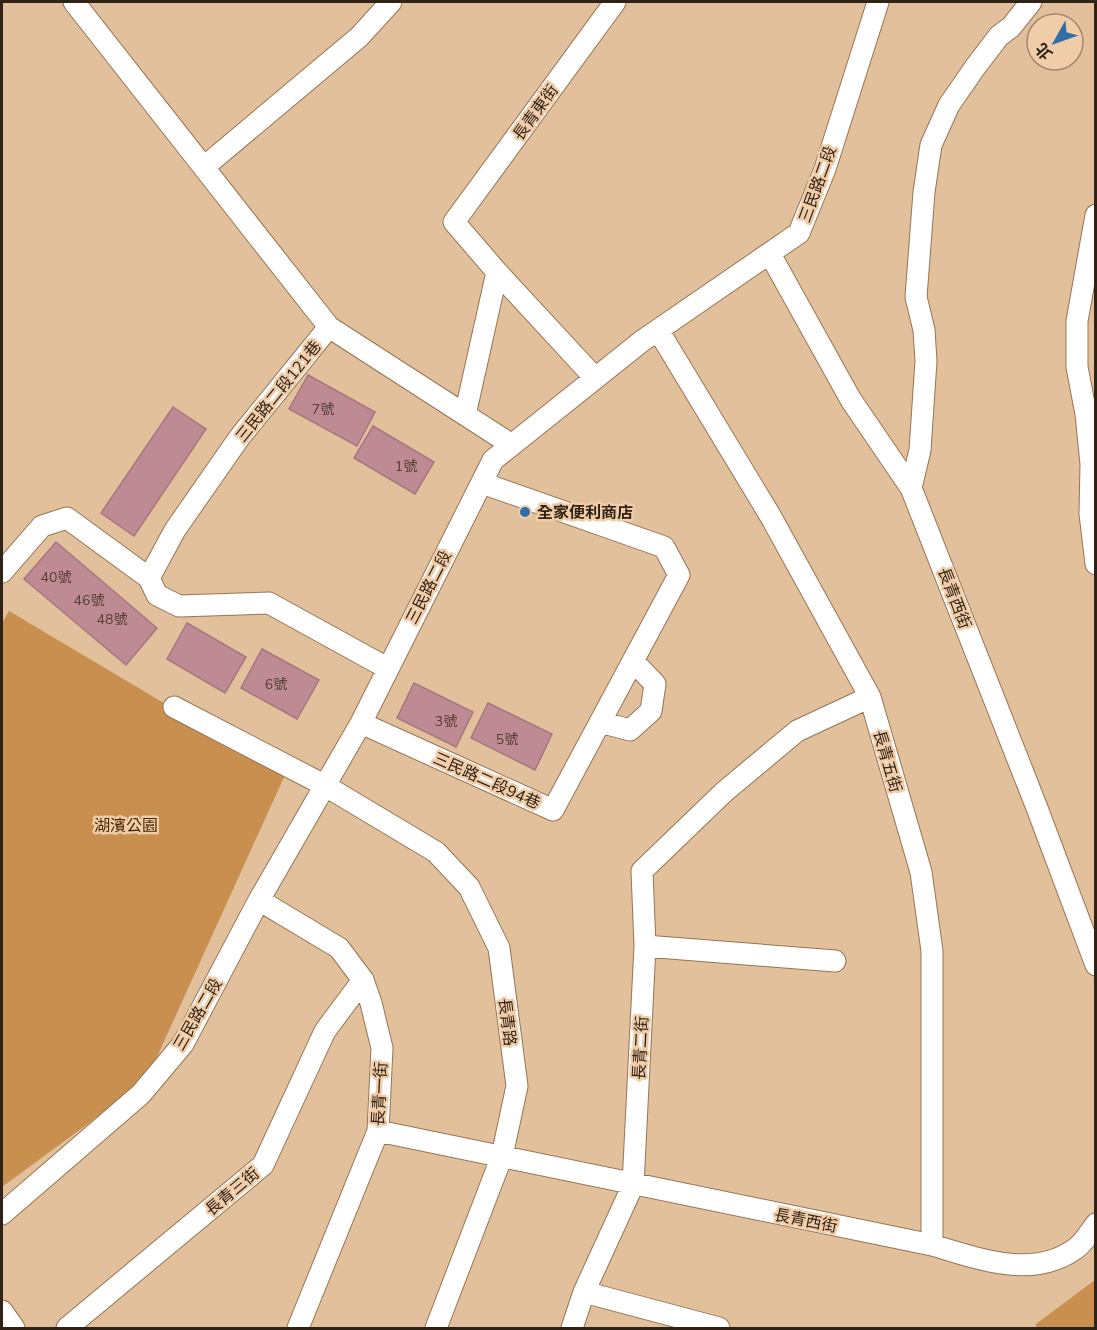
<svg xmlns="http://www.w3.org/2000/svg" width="1097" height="1330" font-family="'Nunito Sans','Noto Sans TC',sans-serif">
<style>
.green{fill:#c88f4e}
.building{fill:#be8b94;stroke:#a6767e;stroke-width:1.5}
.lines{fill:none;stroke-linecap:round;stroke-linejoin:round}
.street-casing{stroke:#957553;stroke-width:23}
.street{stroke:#fff;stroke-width:21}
.poi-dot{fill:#306fa6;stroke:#f0cca8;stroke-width:2}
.labels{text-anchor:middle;stroke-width:5;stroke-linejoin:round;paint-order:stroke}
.number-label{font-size:14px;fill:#543d35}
.street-label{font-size:16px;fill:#302315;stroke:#f0cca8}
.poi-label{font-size:16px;font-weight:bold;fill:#302315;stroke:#f0cca8;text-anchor:start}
.park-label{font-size:16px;fill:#462700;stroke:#f0cca8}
</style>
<rect width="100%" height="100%" fill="#e2c09c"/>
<path class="green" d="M9 611 285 775 146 1081 2 1187V623Z
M1095 1280V1328H1036V1324Z"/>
<path class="building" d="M308 375 375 412 357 446 289 409Z
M173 407 206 429 134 536 101 513Z
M373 426 434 462 415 494 354 458Z
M56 542 157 628 126 665 24 579Z
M187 623 246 657 225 693 167 659Z
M262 649 319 680 297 719 241 688Z
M414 683 473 712 456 747 397 718Z
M488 703 552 734 535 770 471 738Z"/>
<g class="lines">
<defs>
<path id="street" d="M74 2 329 327 512 445
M204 167 359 37 391 2
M1096 215 1077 321V367L1086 414 1091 464 1090 514 1096 564
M770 254 851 400 911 488 1037 808 1096 965
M497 272 595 378
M658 330 771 517 870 697 921 872 932 951V1245
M465 415 497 272 454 222 615 2
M911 488 920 450 926 361 924 330 916 297 924 192 931 145 949 105 976 66 999 36 1011 27 1031 2
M2 572 42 526 67 518 149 578 157 595 179 606 269 603 387 668
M149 578 175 530 239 438 329 327
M174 707 324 785 436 852 469 887 499 948 517 1086 502 1156 436 1328
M600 722 630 730 651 711 655 684 633 661
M361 723 553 810 679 575 664 547 482 483
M259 900 339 948 363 980 371 1003 382 1048 378 1131 298 1328
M645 946 642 871 724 792 797 731 870 697
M378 1131 932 1245C977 1258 1032 1280 1075 1249 1083 1244 1090 1232 1096 1224
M2 1214 141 1094 183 1044 259 900 361 723 493 460 642 341 799 233 825 169 878 2
M584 1292 719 1328
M2 1311 14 1328
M67 1328 263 1165 325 1031 363 980
M572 1328 584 1292 633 1185 645 946 835 961"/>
</defs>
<use href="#street" class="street-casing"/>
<use href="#street" class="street"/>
</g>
<circle class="poi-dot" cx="525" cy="512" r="6"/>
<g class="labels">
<g class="number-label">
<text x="323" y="414">7號</text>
<text x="406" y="471">1號</text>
<text x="56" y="582">40號</text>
<text x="89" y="605">46號</text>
<text x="112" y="624">48號</text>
<text x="276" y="689">6號</text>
<text x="446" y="726">3號</text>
<text x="507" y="744">5號</text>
</g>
<g class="street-label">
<text transform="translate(535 112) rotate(-54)" y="6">長青東街</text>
<text transform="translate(817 184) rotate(-70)" y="6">三民路二段</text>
<text transform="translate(278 391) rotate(-51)" y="6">三民路二段121巷</text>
<text transform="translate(428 587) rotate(-63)" y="6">三民路二段</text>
<text transform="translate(955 598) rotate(69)" y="6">長青西街</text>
<text transform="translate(888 761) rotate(74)" y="6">長青五街</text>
<text transform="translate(487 780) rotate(24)" y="6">三民路二段94巷</text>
<text transform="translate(197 1014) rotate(-60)" y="6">三民路二段</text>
<text transform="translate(508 1022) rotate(83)" y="6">長青路</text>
<text transform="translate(640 1048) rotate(-87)" y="6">長青二街</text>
<text transform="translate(379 1094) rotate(-87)" y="6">長青一街</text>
<text transform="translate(232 1191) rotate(-40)" y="6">長青三街</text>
<text transform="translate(806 1220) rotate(11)" y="6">長青西街</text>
</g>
<g class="poi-label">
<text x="537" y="518">全家便利商店</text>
</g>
<g class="park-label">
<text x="126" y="831">湖濱公園</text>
</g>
</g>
<rect width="1097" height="1330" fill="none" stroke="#302315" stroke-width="6"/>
<g transform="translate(1055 42) rotate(230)"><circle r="28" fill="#f0cca8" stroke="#a3886d" stroke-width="1.5"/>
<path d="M0-4.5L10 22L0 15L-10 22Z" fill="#306fa6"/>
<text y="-9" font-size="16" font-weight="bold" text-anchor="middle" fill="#302315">北</text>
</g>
</svg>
